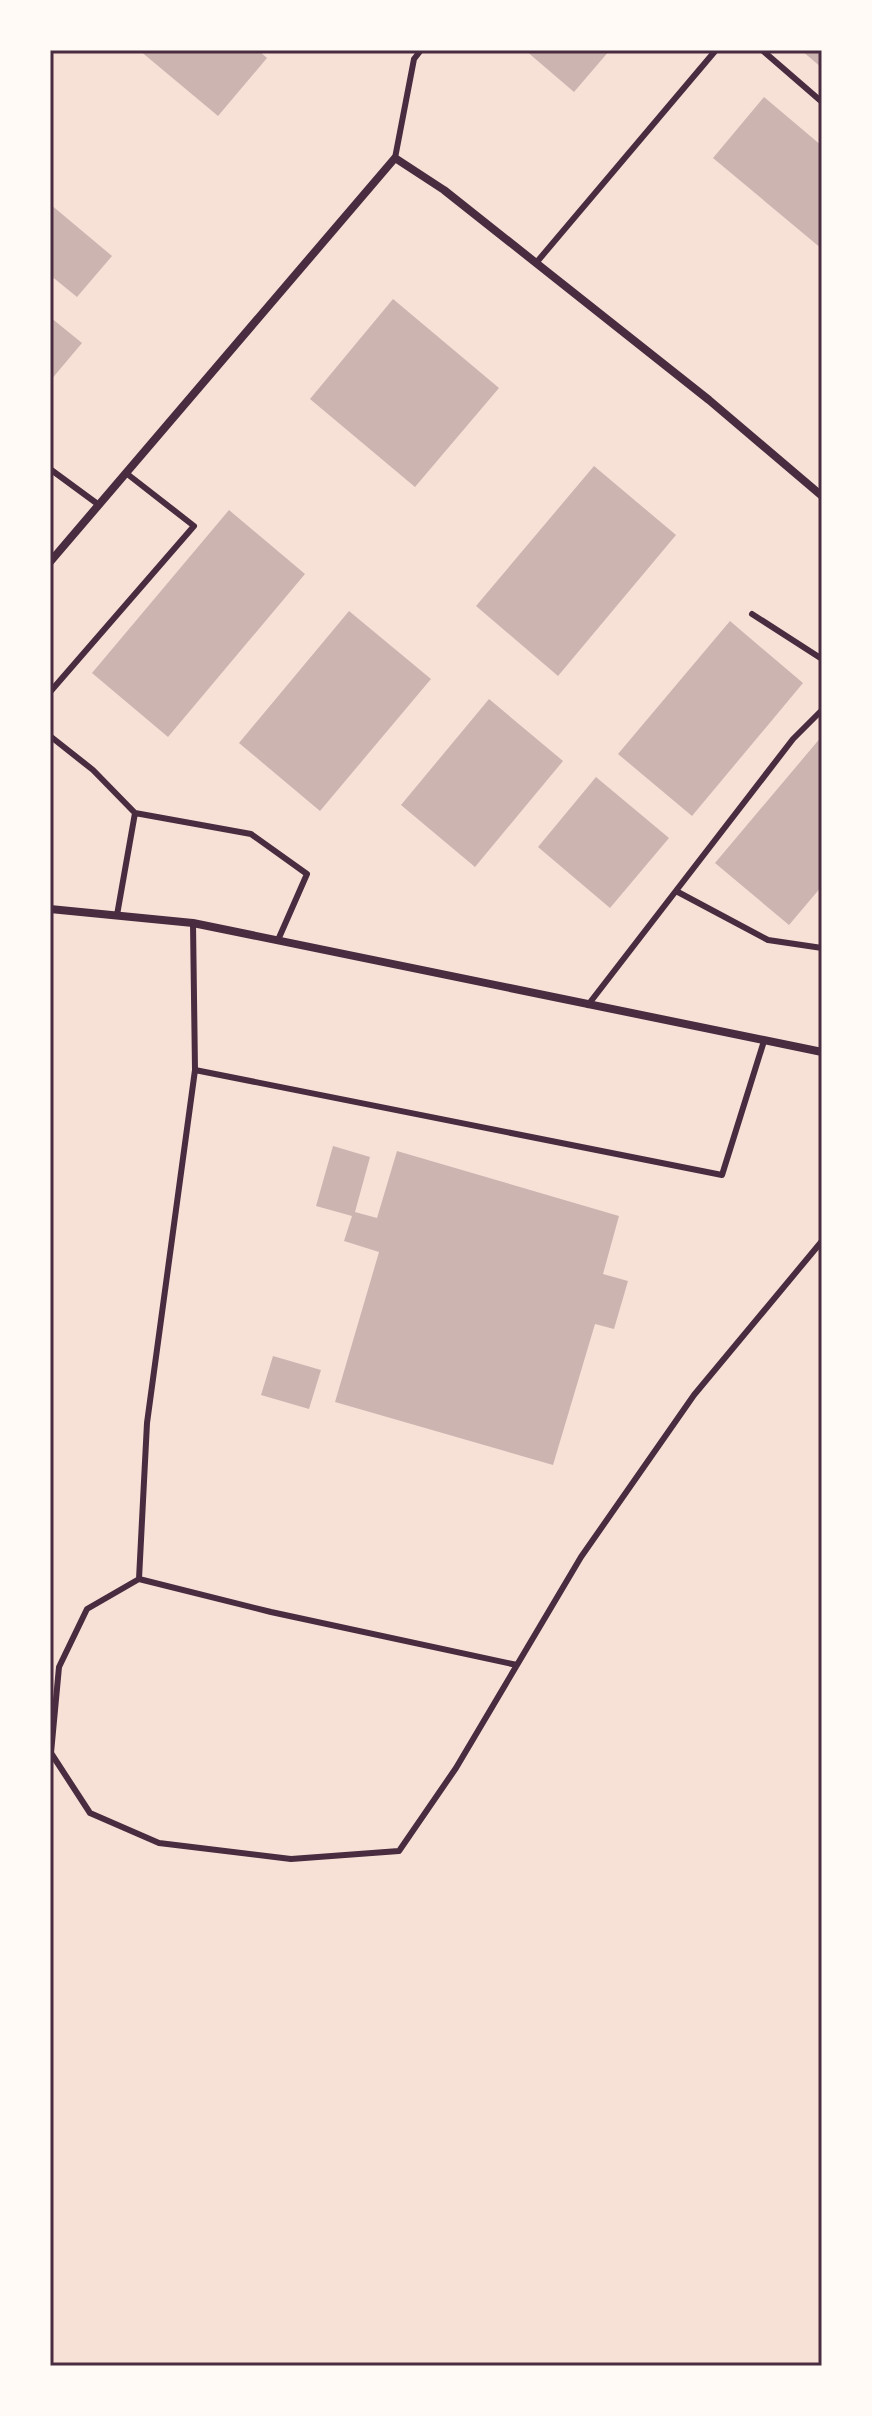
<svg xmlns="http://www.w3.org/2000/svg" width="872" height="2416" font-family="Raleway,sans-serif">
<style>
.building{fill:#ccb4b1}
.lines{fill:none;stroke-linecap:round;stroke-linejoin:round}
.service{stroke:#4a2c40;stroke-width:6}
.minor{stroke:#4a2c40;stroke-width:8}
.neatline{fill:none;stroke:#4a2c40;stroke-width:3}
</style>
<rect width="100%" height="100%" fill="#f7e1d7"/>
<path class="building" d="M139 50H258L267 58 218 116Z
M525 50H610L574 92Z
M801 50H822V68Z
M764 97 822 146V249L713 158Z
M50 204 112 256 77 297 50 275Z
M393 299 499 388 415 487 310 399Z
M50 317 82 343 50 381Z
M594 466 676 535 558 676 476 606Z
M229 510 305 574 168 737 92 673Z
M349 611 431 679 320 811 239 743Z
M730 621 803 683 692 816 618 754Z
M489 699 563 761 475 867 401 805Z
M822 736V886L789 925 715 863Z
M596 777 669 838 610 908 538 847Z
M333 1146 370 1157 355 1212 377 1218 397 1151 619 1216 603 1274 628 1281 614 1329 595 1324 553 1465 335 1402 379 1252 344 1241 352 1216 316 1206Z
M273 1356 321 1370 309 1409 261 1395Z"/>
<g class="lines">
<path class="service" d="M762 50 822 102
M395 158 414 59 421 50
M536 263 716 50
M50 469 99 505
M752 614 822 659
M50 692 194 526 126 473
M50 736 93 770 135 813 117 915
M135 813 251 834 307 874 278 940
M676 891 768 940 822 948
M193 923 195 1070
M588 1005 793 739 822 710
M764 1041 722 1175 195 1070 147 1423 139 1579 87 1609 59 1667 51 1753 90 1813 159 1843 291 1859 399 1851 456 1768 581 1557 694 1395 822 1241
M139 1579 271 1612 517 1665"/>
<path class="minor" d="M50 562 395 158 444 190 709 400 822 496
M50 909 193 923 822 1052"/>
</g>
<rect width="872" height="2416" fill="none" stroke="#fffaf5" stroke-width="104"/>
<rect x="52" y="52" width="768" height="2312" class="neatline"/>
</svg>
